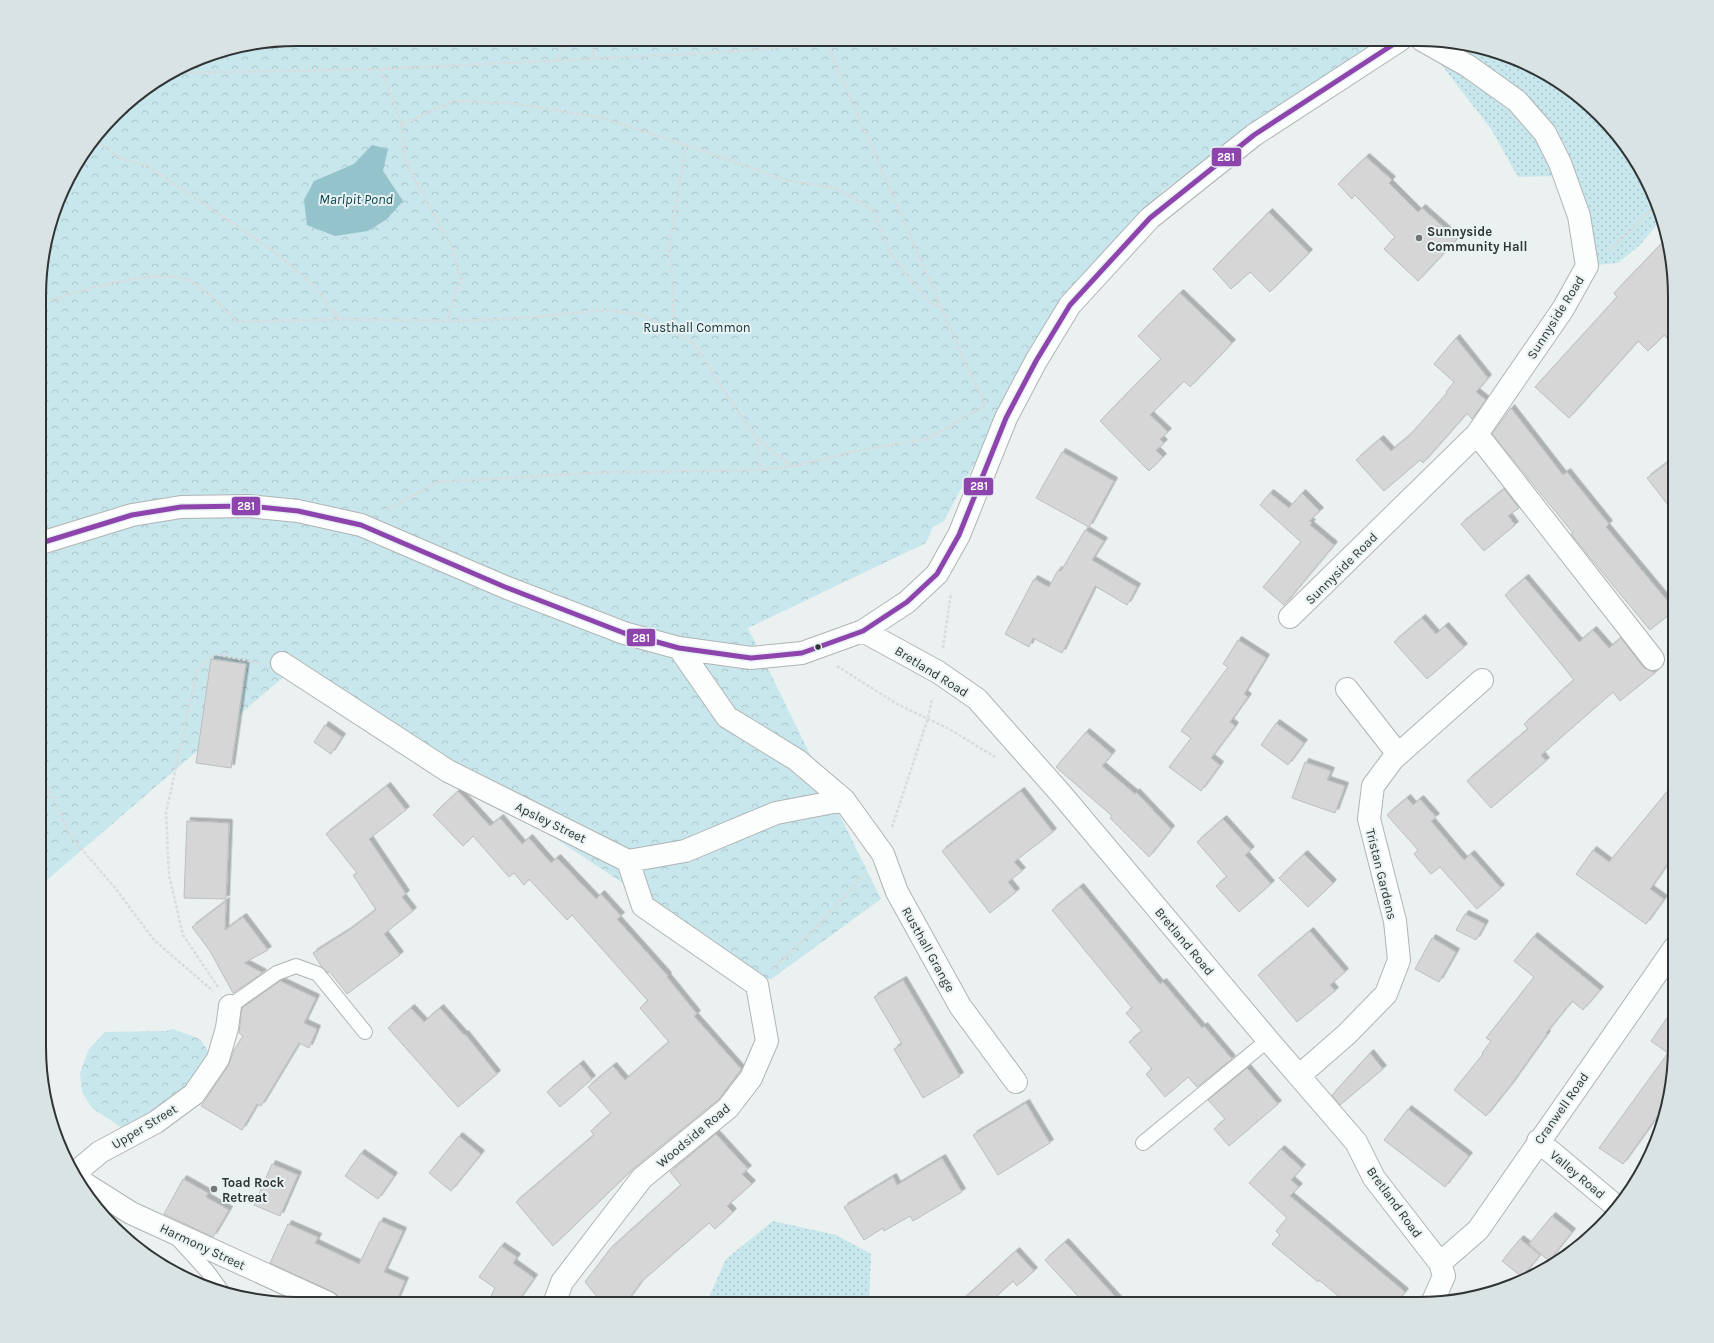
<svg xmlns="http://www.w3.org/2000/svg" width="1714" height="1343" font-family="Karla,sans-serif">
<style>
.grass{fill:url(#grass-dots)}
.forest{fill:url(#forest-crowns)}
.water{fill:#94c3cc}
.building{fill:#d5d6d5;stroke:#bdbebd;filter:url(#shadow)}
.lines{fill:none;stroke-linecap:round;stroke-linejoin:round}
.service-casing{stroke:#b0b4b4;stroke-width:16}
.minor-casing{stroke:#b0b4b4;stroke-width:24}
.path{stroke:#d9dbdc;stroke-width:2.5;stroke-dasharray:3 2;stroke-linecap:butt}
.service{stroke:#fcfdfd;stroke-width:14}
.minor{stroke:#fcfdfd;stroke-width:22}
.bus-1-casing{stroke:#e8f2f3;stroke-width:8}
.bus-1{stroke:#8e44ad;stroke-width:5}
.poi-dot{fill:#727676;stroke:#e8f2f3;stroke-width:1.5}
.bus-dot{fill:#313435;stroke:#e8f2f3;stroke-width:1.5}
.labels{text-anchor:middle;stroke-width:4;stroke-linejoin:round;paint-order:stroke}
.poi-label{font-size:13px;font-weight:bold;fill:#313435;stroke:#e8f2f3;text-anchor:start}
.street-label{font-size:13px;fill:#313435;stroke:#e8f2f3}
.park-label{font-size:13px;fill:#113238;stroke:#e8f2f3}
.water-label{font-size:14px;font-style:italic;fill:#09464f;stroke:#e8f2f3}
.rim{fill:none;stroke:#313435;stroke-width:2}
.line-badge{stroke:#e8f2f3;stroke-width:1.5}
.badge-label{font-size:11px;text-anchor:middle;font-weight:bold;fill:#fff}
</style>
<defs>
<pattern id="grass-dots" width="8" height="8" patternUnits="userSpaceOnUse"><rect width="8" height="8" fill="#c8e7ec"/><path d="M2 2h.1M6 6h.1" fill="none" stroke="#acc7cb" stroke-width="1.8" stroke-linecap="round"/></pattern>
<pattern id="forest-crowns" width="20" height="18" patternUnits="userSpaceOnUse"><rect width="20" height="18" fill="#c8e7ec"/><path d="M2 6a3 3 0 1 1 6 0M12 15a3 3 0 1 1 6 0" fill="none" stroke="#acc7cb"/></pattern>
<filter id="shadow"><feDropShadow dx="3.5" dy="-3.5" stdDeviation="0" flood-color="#0004"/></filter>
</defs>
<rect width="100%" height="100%" fill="#ebf0f0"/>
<path class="grass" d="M1434 40 1516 59 1588 103 1632 153 1655 198 1660 221 1640 245 1618 263 1595 265 1560 176 1518 177 1491 129 1430 50Z
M773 1221 836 1235 871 1254 869 1304H706L726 1259Z"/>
<path class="forest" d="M296 39 1385 40 1298 95 1164 190 1061 299 944 521 933 527 926 543 748 628 881 899 770 980 295 667 40 886 41 262 73 168 127 103 213 53Z
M173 1029 200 1039 208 1051 207 1063 197 1083 127 1131 92 1108 82 1092 80 1073 89 1049 105 1032 165 1031Z"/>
<path class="water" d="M372 145 388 149 383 171 403 201 387 219 368 231 335 236 307 225 304 200 314 181 354 164Z"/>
<path class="building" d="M1366 157 1392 180 1389 183 1418 212 1422 208 1457 239 1418 281 1384 249 1395 237 1355 195 1352 199 1338 184Z
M1269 212 1309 253 1270 292 1250 272 1231 289 1213 269Z
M1664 241 1675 296V345L1664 335 1648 351 1638 341 1569 418 1535 387 1617 297 1614 293Z
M1180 293 1232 343 1190 387 1184 381 1150 415 1168 432 1160 439 1164 443 1156 450 1163 457 1149 471 1100 421 1161 359 1138 336Z
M1456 338 1488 378 1476 392 1486 400 1472 419 1467 413 1423 463 1420 460 1384 491 1356 460 1380 439 1391 451 1410 435 1447 393 1446 392 1454 382 1434 364Z
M1511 408 1563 475 1567 472 1609 524 1606 527 1675 610 1650 630 1583 549 1571 534 1573 533 1492 434Z
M1062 452 1114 481 1089 527 1036 498Z
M1675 457V514L1647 478Z
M1504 489 1519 508 1508 516 1515 525 1484 551 1461 524Z
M1270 493 1289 508 1302 493 1320 511 1309 521 1312 523 1310 525 1334 545 1284 605 1263 587 1301 542 1260 505Z
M1085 530 1104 541 1092 560 1137 587 1127 605 1095 586 1062 653 1033 638 1029 647 1005 634 1034 579 1049 587 1058 570 1061 571Z
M1525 578 1579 642 1593 630 1609 648 1621 638 1643 667 1655 673 1620 701 1613 692 1541 755 1546 761 1491 808 1467 781 1528 729 1524 724 1574 680 1505 595Z
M1422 618 1436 634 1445 626 1464 647 1427 679 1394 642Z
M1238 640 1266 658 1244 694 1248 697 1230 722 1235 726 1211 758 1220 765 1201 791 1169 767 1191 738 1181 731 1228 667 1223 664Z
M211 659 246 664 231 768 196 763Z
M1276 723 1304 743 1288 765 1261 745Z
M325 725 342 737 331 754 314 742Z
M1086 732 1112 754 1102 766 1135 794 1136 792 1171 829 1149 857 1110 818 1112 816 1056 767Z
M1305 762 1331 771 1327 780 1345 786 1335 813 1292 798Z
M1675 782V853L1650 889 1664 899 1646 924 1576 874 1593 850 1609 862Z
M387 786 406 810 369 839 406 894 402 897 413 911 384 934 400 955 347 994 329 971 328 973 321 966 313 953 348 931 376 910 353 875 357 873 326 834Z
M458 791 490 826 500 818 522 844 529 838 551 863 557 858 596 899 601 894 621 916 617 919 668 976 667 977 697 1014 694 1016 741 1069 719 1099 634 1168 553 1246 516 1202 594 1135 591 1131 611 1113 588 1087 613 1066 625 1080 669 1042 640 1008 648 1001 572 915 567 920 529 879 524 885 514 873 509 877 473 836 463 846 433 815Z
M1021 791 1053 832 1014 862 1022 871 1008 882 1016 892 990 913 942 851Z
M1407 798 1413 805 1420 799 1436 817 1431 821 1464 860 1471 854 1501 888 1477 909 1440 867 1431 874 1414 854 1418 850 1387 815Z
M1223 819 1251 850 1245 855 1271 884 1239 912 1216 886 1227 877 1197 842Z
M187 821 229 823 226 899 184 898Z
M1304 854 1333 883 1308 907 1279 878Z
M1080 887 1160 984 1163 982 1202 1028 1204 1026 1232 1059 1197 1087 1188 1077 1165 1097 1146 1074 1152 1069 1129 1042 1142 1031 1126 1013 1132 1008 1052 910Z
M226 901 225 930 243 917 268 950 244 963 263 973 233 993 210 951 192 927Z
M1465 914 1485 924 1476 940 1456 930Z
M1310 931 1345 972 1330 985 1335 991 1297 1022 1258 975Z
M1534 936 1600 990 1583 1010 1572 1001 1546 1033 1547 1034 1510 1086 1486 1116 1454 1090 1483 1054 1482 1053 1491 1041 1486 1038 1534 977 1514 961Z
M1432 938 1456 952 1439 982 1415 969Z
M903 980 960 1076 923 1098 894 1049 902 1044 874 997Z
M280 981 316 998 304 1023 317 1029 309 1048 299 1043 261 1106 257 1104 242 1130 201 1106 228 1066 234 1050 243 1036 239 1033 242 1008Z
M411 1008 424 1022 440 1008 464 1035 465 1034 497 1074 458 1107 388 1028Z
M1674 1008V1064L1664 1107 1623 1164 1599 1148 1668 1053 1651 1041Z
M1370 1053 1383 1069 1340 1105 1332 1095Z
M580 1064 592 1079 560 1107 547 1092Z
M1247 1068 1278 1104 1229 1146 1214 1129 1225 1119 1208 1100Z
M1026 1103 1050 1143 998 1175 973 1135Z
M1408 1109 1469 1156 1445 1187 1384 1140Z
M716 1134 748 1169 742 1174 752 1184 727 1206 733 1212 715 1229 709 1223 641 1282 625 1304H603L585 1282 610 1249 681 1185 670 1172Z
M459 1136 481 1154 451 1191 429 1173Z
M1281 1149 1302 1168 1291 1180 1299 1187 1290 1196 1405 1292 1395 1304H1348L1319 1280 1318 1282 1272 1244 1280 1235 1276 1231 1287 1218 1249 1183Z
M361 1153 394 1176 378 1199 345 1176Z
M942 1158 962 1192 913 1221 910 1216 884 1231 883 1228 864 1240 844 1207 893 1177 897 1185Z
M272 1164 298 1175 280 1216 254 1205Z
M183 1179 208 1193 206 1197 229 1210 213 1237 164 1214Z
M1552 1216 1572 1232 1549 1261 1529 1244Z
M380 1221 403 1231 384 1272 405 1281 395 1304 340 1303 338 1296 333 1292 270 1263 288 1224 318 1237 315 1243 359 1264Z
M1520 1239 1540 1255 1522 1277 1502 1261Z
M1065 1242 1090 1269 1122 1304H1085L1045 1260Z
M501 1246 517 1257 513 1263 534 1278 516 1304H487L495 1288 479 1277Z
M1016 1251 1034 1271 1017 1286 1013 1281 988 1304H958Z"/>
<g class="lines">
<defs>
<path id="service" d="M230 1006 277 973 296 966 318 974 365 1032
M1143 1143 1268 1040
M177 1238 208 1272 221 1290"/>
<path id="minor" d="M1477 434 1653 659
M41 543 132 515 181 507 248 506 298 511 361 525 505 587 624 633 679 648 751 658 802 653 863 631 907 602 937 574 959 535 1006 418 1036 361 1070 305 1150 218 1254 135 1400 40
M1290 617 1477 434 1563 309 1587 266 1579 216 1560 163 1545 133 1517 101 1468 66 1422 40
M863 631 938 672 977 699 1062 795 1268 1040 1356 1142 1374 1178 1440 1263 1444 1276 1433 1301
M679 648 727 717 797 760 844 800 883 854 897 892 960 1006 1016 1082
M282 663 448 771 628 861 685 851 776 813 844 800
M1347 689 1398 754
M1300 1075 1347 1034 1386 994 1399 960 1395 921 1369 819 1373 786 1393 759 1482 680
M1538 1141 1617 1207
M75 1173 100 1152 156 1122 194 1094 218 1059 227 1028 230 1006
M82 1182 131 1213 328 1303
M1440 1263 1478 1230 1675 947
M554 1304 562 1282 642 1178 728 1108 751 1078 767 1041 757 985 643 906 628 861"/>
</defs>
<use href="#service" class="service-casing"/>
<use href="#minor" class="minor-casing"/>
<path class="path" d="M592 39 594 59
M827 44 970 373 986 404
M555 61 572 39
M381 69 402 125 404 158 425 199 451 245 461 279 447 321
M178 73 381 69 711 53 827 44 949 39
M402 125 453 101 512 103 603 118 686 145 786 180 836 188 873 210 891 254 927 300 943 309
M96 140 120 158 148 166 272 250 314 285 338 318
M1609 251 1657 204
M41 303C79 292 150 267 188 280 203 286 225 310 237 322L338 319 457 321 538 317 600 310 641 314 694 343 720 385 757 439 793 466
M675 332 670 242 686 145
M757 439 761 470
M41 457 46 517
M387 510 438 482 609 472 761 470 793 466 867 449 927 439 985 406
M40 618 46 614V566
M943 648 951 593
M837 666 897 704 951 730 995 757
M40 690 46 614
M40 738 42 775 71 837 116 889 154 940 213 991
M892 827 928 718 932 698
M773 969 818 925 866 873
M218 987 183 935 169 875 166 813 197 670 214 654 260 663"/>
<use href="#service" class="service"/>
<use href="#minor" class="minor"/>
<defs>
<path id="bus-1" d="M41 543 132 515 181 507 248 506 298 511 361 525 505 587 624 633 679 648 751 658 802 653 863 631 907 602 937 574 959 535 1006 418 1036 361 1070 305 1150 218 1254 135 1400 40"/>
</defs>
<use href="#bus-1" class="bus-1-casing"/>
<use href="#bus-1" class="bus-1"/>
</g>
<g class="poi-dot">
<circle cx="1419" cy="238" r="4"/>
<circle cx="214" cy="1189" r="4"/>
</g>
<circle class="bus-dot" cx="818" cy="647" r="3.5"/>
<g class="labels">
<g class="poi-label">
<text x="1427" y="236">Sunnyside<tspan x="1427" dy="15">Community Hall</tspan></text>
<text x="222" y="1187">Toad Rock<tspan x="222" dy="15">Retreat</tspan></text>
</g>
<g class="street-label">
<text transform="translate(1555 317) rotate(-58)" y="5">Sunnyside Road</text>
<text transform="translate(1341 568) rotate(-45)" y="5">Sunnyside Road</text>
<text transform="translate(932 671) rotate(32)" y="5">Bretland Road</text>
<text transform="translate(551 822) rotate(26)" y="5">Apsley Street</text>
<text transform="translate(1382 874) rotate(76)" y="5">Tristan Gardens</text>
<text transform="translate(1185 941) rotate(50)" y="5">Bretland Road</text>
<text transform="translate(929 949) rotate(61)" y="5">Rusthall Grange</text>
<text transform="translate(1561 1108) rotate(-55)" y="5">Cranwell Road</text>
<text transform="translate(144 1126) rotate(-31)" y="5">Upper Street</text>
<text transform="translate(693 1135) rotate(-40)" y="5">Woodside Road</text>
<text transform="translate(1578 1174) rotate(40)" y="5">Valley Road</text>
<text transform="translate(1395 1202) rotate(54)" y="5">Bretland Road</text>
<text transform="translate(203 1246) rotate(25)" y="5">Harmony Street</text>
</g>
<g class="park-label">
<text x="697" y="332">Rusthall Common</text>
</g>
<g class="water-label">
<text x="356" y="204">Marlpit Pond</text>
</g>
</g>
<path d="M0 0H1714V1343H0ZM296 46H1418A250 250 0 0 1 1668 296V1047A250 250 0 0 1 1418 1297H296A250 250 0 0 1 46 1047V296A250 250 0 0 1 296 46Z" fill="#d9e3e4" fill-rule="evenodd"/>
<path class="rim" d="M296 46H1418A250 250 0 0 1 1668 296V1047A250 250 0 0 1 1418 1297H296A250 250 0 0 1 46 1047V296A250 250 0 0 1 296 46Z"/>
<g class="line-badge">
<rect x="1211" y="147" width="31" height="20" rx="4" fill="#8e44ad"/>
<rect x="963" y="477" width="31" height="19" rx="4" fill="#8e44ad"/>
<rect x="231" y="496" width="30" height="20" rx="4" fill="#8e44ad"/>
<rect x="626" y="628" width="30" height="19" rx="4" fill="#8e44ad"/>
</g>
<g class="badge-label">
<text x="1226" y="161">281</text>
<text x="979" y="490">281</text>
<text x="246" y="510">281</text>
<text x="641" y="642">281</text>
</g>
</svg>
